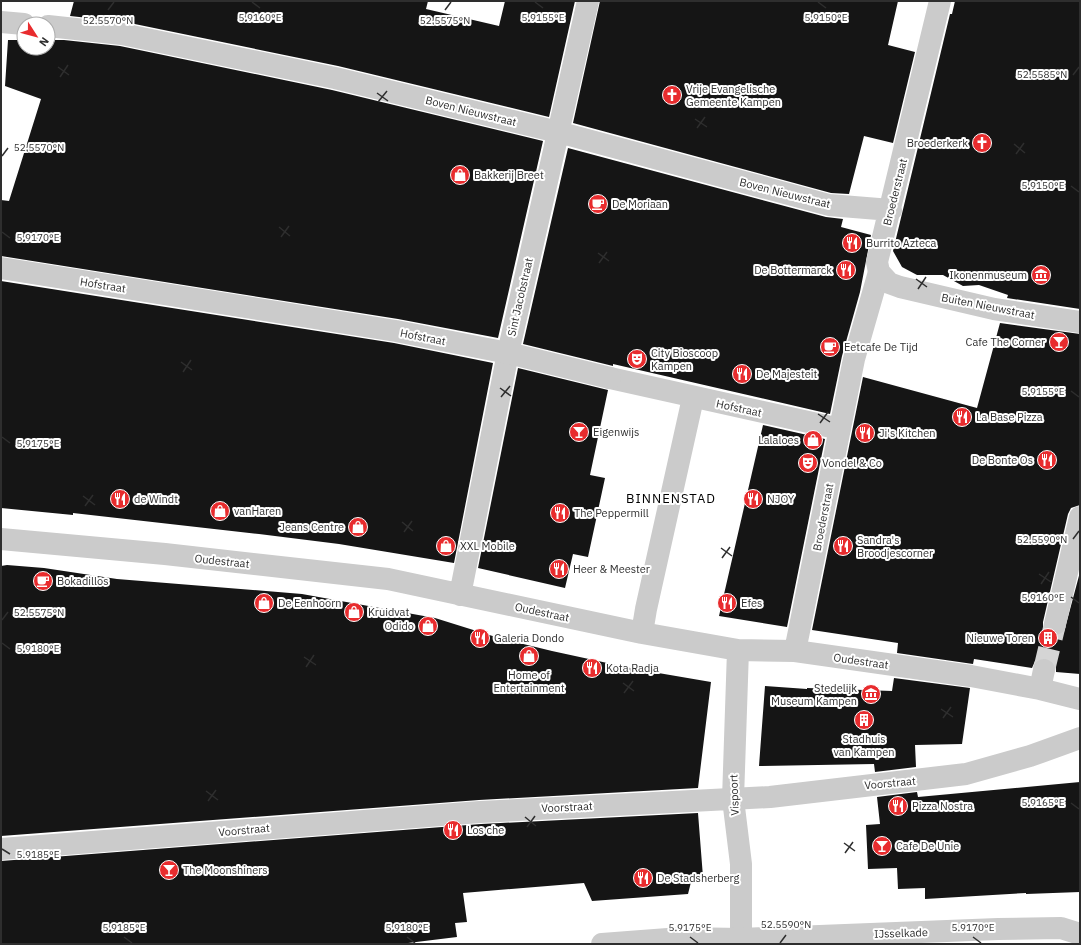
<svg xmlns="http://www.w3.org/2000/svg" width="1081" height="945" font-family="'IBM Plex Sans',sans-serif">
<style>
.building{fill:#151515}
.lines{fill:none;stroke-linecap:round;stroke-linejoin:round}
.pedestrian-tunnel{stroke:#d5d5d5;stroke-width:22;stroke-dasharray:22 11;stroke-linecap:butt}
.pedestrian{stroke:#cbcbcb;stroke-width:22}
.minor{stroke:#cbcbcb;stroke-width:22}
.tertiary{stroke:#cbcbcb;stroke-width:22}
.ticks{fill:none;stroke:#2e2e2e;stroke-width:1.5}
.labels{text-anchor:middle;stroke-width:4;stroke-linejoin:round;paint-order:stroke}
.poi-label{font-size:11px;fill:#2e2e2e;stroke:#fff;text-anchor:start}
.street-label{font-size:11px;fill:#2e2e2e;stroke:#fff}
.quarter-label{font-size:13px;letter-spacing:1px;fill:#000;stroke:#fff}
.ticks-label{font-size:10px;text-anchor:middle;fill:#2e2e2e;stroke:#fff;stroke-width:4;stroke-linejoin:round;paint-order:stroke}
</style>
<rect width="100%" height="100%" fill="#fff"/>
<path class="building" d="M74 1H428L426 9 499 26 505 1H575L549 117 338 66 125 22 70 16Z
M600 1H898L888 45 915 52 893 143 864 136 849 194 831 193 573 123Z
M955 1H1080V309L1007 298 1008 295 979 285 963 286 943 275H917L902 267 893 251 950 14H952Z
M8 40H24V48H48V40H64L120 46 332 90 543 141 498 338 398 319 1 256V200L9 201 41 99 5 86Z
M568 148 826 217 843 219 841 227 871 235 860 292 842 356 830 414 613 364V366L523 344Z
M1 281 394 343 493 363 454 563 339 544 259 534 73 513V515L1 508Z
M1000 323 1080 334V505L1071 508 1068 514 1043 622V627L1046 633 1052 636H1058L1064 632 1080 572V674L1056 672V666L1053 661 1046 658H1040L1035 661 1032 668 974 659 973 664 897 653 898 643 812 630 863 377 977 408Z
M518 368 608 390 590 475 605 478 588 557 573 554 565 588 478 568Z
M763 425 825 439 787 627 719 616Z
M7 565 44 568 117 579 302 594 435 618 499 638 552 651 635 669 711 682 698 788 479 800 1 836V566Z
M894 678 970 688 962 744 915 745 916 767 875 772 874 764 759 766 765 686 807 689V688L892 691Z
M1080 782V892L1026 894V893L925 899V888L898 889 897 868 868 869 866 825 880 824 877 797 917 792 918 797Z
M698 813 703 877 692 878 688 894 592 901 584 883 463 893 467 922 455 923 457 937 400 944H1V861L481 824Z"/>
<g class="lines">
<path class="pedestrian-tunnel" d="M1044 670 1055 624"/>
<path class="pedestrian" d="M610 378 840 429
M1 539 165 554 388 579 642 633 738 650 795 651 971 676 1040 689 1080 699
M460 595 508 353
M1055 624 1080 517
M642 633 646 609 693 398
M795 651 854 359 879 272
M1040 689 1044 670
M733 799 738 650"/>
<path class="minor" d="M940 1 877 262 879 272 889 283 900 287 994 309 1080 322
M1 22 24 24
M48 26 122 34 335 78 558 132 829 205 891 210
M1 268 396 331 508 353 610 378
M508 353 588 1
M733 799 741 864V939
M1 849 480 812 770 797 966 774 1030 756 1080 738"/>
<path class="tertiary" d="M602 944 681 938 741 939 998 929 1061 928 1080 934"/>
</g>
<path class="ticks" d="M252 2 260 8M535 2 543 8M818 2 826 8M108 10 114 2M445 10 451 2M58 67 69 75M1073 75 1079 67M60 77 68 65M377 93 388 101M378 102 387 91M695 119 707 127M697 128 705 117M1014 144 1025 153M1016 154 1024 143M2 156 8 148M1071 186 1079 192M279 227 290 236M2 232 10 238M281 237 289 226M598 253 609 261M599 263 607 252M916 279 927 287M918 289 926 277M181 362 192 370M183 372 191 360M500 388 511 396M1071 391 1079 397M501 397 510 386M818 414 830 422M820 423 828 412M2 437 10 443M83 496 95 505M85 506 93 495M402 522 413 531M404 532 412 521M1073 539 1079 531M721 548 732 556M722 558 730 547M1039 574 1051 582M1041 584 1049 572M1071 597 1079 603M2 620 8 612M2 643 10 649M304 657 316 665M306 667 314 655M623 683 634 691M624 693 633 681M941 709 953 717M943 718 951 707M206 791 218 800M208 801 216 790M1071 803 1079 809M525 817 536 826M527 827 535 816M844 843 855 851M2 849 10 854M845 853 853 842M124 937 132 943M407 937 415 943M690 937 698 943M973 937 981 943M780 943 786 935"/>
<defs>
<symbol id="church-disc" viewBox="-11 -11 22 22"><circle r="9.5" fill="#e82c2e" stroke="#fff"/><path d="M-1.2-6h2.4v3.5h3.3v2.4h-3.3V6h-2.4V-.1h-3.3v-2.4h3.3Z" fill="#fff"/></symbol>
<symbol id="shop-disc" viewBox="-11 -11 22 22"><circle r="9.5" fill="#e82c2e" stroke="#fff"/><path d="M-5-2.5h2.3a2.7 3.5 0 0 1 5.4 0H5L5.5 6h-11ZM-1.5-2.5h3a1.5 2.3 0 0 0-3 0Z" fill="#fff"/></symbol>
<symbol id="cafe-disc" viewBox="-11 -11 22 22"><circle r="9.5" fill="#e82c2e" stroke="#fff"/><path d="M-5.5-4.5H6V0H3Q3 3.5 0 3.5H-2.5Q-5.5 3.5-5.5 0ZM3-3.2v2h1.7v-2ZM-6 4.5H4V6H-6Z" fill="#fff"/></symbol>
<symbol id="restaurant-disc" viewBox="-11 -11 22 22"><circle r="9.5" fill="#e82c2e" stroke="#fff"/><path d="M-5-6h1v4h1v-4h1v4h1v-4h1v5L-1.5 .5V6h-2V.5L-5-1ZM5-6V6H3V1.5H1.5Q1.5-4 5-6Z" fill="#fff"/></symbol>
<symbol id="museum-disc" viewBox="-11 -11 22 22"><circle r="9.5" fill="#e82c2e" stroke="#fff"/><path d="M0-6L6-3V-2H-6V-3ZM-5-1h2V3h-2ZM-1-1h2V3h-2ZM3-1h2V3H3ZM-6 4H6V6H-6Z" fill="#fff"/></symbol>
<symbol id="bar-disc" viewBox="-11 -11 22 22"><circle r="9.5" fill="#e82c2e" stroke="#fff"/><path d="M-6-5H6L.8 .8V4.5H3.5V6h-7V4.5H-.8V.8Z" fill="#fff"/></symbol>
<symbol id="theatre-disc" viewBox="-11 -11 22 22"><circle r="9.5" fill="#e82c2e" stroke="#fff"/><path d="M-5-5.5Q0-4 5-5.5V0Q5 5 0 6Q-5 5-5 0ZM-3.3-2.5H-1v1.5H-3.3ZM1-2.5H3.3v1.5H1ZM-2.8 1Q0 5.5 2.8 1Z" fill="#fff"/></symbol>
<symbol id="building-disc" viewBox="-11 -11 22 22"><circle r="9.5" fill="#e82c2e" stroke="#fff"/><path d="M-4-6H4V6H1V3H-1V6H-4ZM-2.5-4.3h1.7v1.8h-1.7ZM.8-4.3h1.7v1.8H.8ZM-2.5-1h1.7V.8h-1.7ZM.8-1h1.7V.8H.8Z" fill="#fff"/></symbol>
</defs>
<g fill-rule="evenodd">
<use href="#church-disc" x="661" y="84" width="22" height="22"/>
<use href="#church-disc" x="971" y="132" width="22" height="22"/>
<use href="#shop-disc" x="449" y="164" width="22" height="22"/>
<use href="#cafe-disc" x="587" y="193" width="22" height="22"/>
<use href="#restaurant-disc" x="841" y="232" width="22" height="22"/>
<use href="#restaurant-disc" x="835" y="259" width="22" height="22"/>
<use href="#museum-disc" x="1030" y="264" width="22" height="22"/>
<use href="#bar-disc" x="1048" y="331" width="22" height="22"/>
<use href="#cafe-disc" x="819" y="336" width="22" height="22"/>
<use href="#theatre-disc" x="626" y="348" width="22" height="22"/>
<use href="#restaurant-disc" x="731" y="363" width="22" height="22"/>
<use href="#restaurant-disc" x="951" y="406" width="22" height="22"/>
<use href="#bar-disc" x="568" y="421" width="22" height="22"/>
<use href="#restaurant-disc" x="854" y="422" width="22" height="22"/>
<use href="#shop-disc" x="802" y="429" width="22" height="22"/>
<use href="#restaurant-disc" x="1036" y="449" width="22" height="22"/>
<use href="#theatre-disc" x="797" y="452" width="22" height="22"/>
<use href="#restaurant-disc" x="109" y="488" width="22" height="22"/>
<use href="#restaurant-disc" x="742" y="488" width="22" height="22"/>
<use href="#shop-disc" x="209" y="500" width="22" height="22"/>
<use href="#restaurant-disc" x="549" y="502" width="22" height="22"/>
<use href="#shop-disc" x="347" y="516" width="22" height="22"/>
<use href="#shop-disc" x="435" y="535" width="22" height="22"/>
<use href="#restaurant-disc" x="832" y="535" width="22" height="22"/>
<use href="#restaurant-disc" x="548" y="558" width="22" height="22"/>
<use href="#cafe-disc" x="32" y="570" width="22" height="22"/>
<use href="#shop-disc" x="253" y="592" width="22" height="22"/>
<use href="#restaurant-disc" x="716" y="592" width="22" height="22"/>
<use href="#shop-disc" x="343" y="601" width="22" height="22"/>
<use href="#shop-disc" x="417" y="615" width="22" height="22"/>
<use href="#restaurant-disc" x="469" y="627" width="22" height="22"/>
<use href="#building-disc" x="1037" y="627" width="22" height="22"/>
<use href="#shop-disc" x="518" y="645" width="22" height="22"/>
<use href="#restaurant-disc" x="581" y="657" width="22" height="22"/>
<use href="#museum-disc" x="860" y="683" width="22" height="22"/>
<use href="#building-disc" x="853" y="709" width="22" height="22"/>
<use href="#restaurant-disc" x="887" y="795" width="22" height="22"/>
<use href="#restaurant-disc" x="442" y="819" width="22" height="22"/>
<use href="#bar-disc" x="871" y="835" width="22" height="22"/>
<use href="#bar-disc" x="158" y="859" width="22" height="22"/>
<use href="#restaurant-disc" x="632" y="867" width="22" height="22"/>
</g>
<g class="labels">
<g class="poi-label">
<text x="686" y="93">Vrije Evangelische<tspan x="686" dy="13">Gemeente Kampen</tspan></text>
<text x="968" y="147" text-anchor="end">Broederkerk</text>
<text x="474" y="179">Bakkerij Breet</text>
<text x="612" y="208">De Moriaan</text>
<text x="866" y="247">Burrito Azteca</text>
<text x="832" y="274" text-anchor="end">De Bottermarck</text>
<text x="1027" y="279" text-anchor="end">Ikonenmuseum</text>
<text x="1045" y="346" text-anchor="end">Cafe The Corner</text>
<text x="844" y="351">Eetcafe De Tijd</text>
<text x="651" y="357">City Bioscoop<tspan x="651" dy="13">Kampen</tspan></text>
<text x="756" y="378">De Majesteit</text>
<text x="976" y="421">La Base Pizza</text>
<text x="593" y="436">Eigenwijs</text>
<text x="879" y="437">Ji's Kitchen</text>
<text x="799" y="444" text-anchor="end">Lalaloes</text>
<text x="1033" y="464" text-anchor="end">De Bonte Os</text>
<text x="822" y="467">Vondel &amp; Co</text>
<text x="134" y="503">de Windt</text>
<text x="767" y="503">NJOY</text>
<text x="234" y="515">vanHaren</text>
<text x="574" y="517">The Peppermill</text>
<text x="344" y="531" text-anchor="end">Jeans Centre</text>
<text x="857" y="544">Sandra's<tspan x="857" dy="13">Broodjescorner</tspan></text>
<text x="460" y="550">XXL Mobile</text>
<text x="573" y="573">Heer &amp; Meester</text>
<text x="57" y="585">Bokadillos</text>
<text x="278" y="607">De Eenhoorn</text>
<text x="741" y="607">Efes</text>
<text x="368" y="616">Kruidvat</text>
<text x="414" y="630" text-anchor="end">Odido</text>
<text x="494" y="642">Galeria Dondo</text>
<text x="1034" y="642" text-anchor="end">Nieuwe Toren</text>
<text x="606" y="672">Kota Radja</text>
<text x="529" y="679" text-anchor="middle">Home of<tspan x="529" dy="13">Entertainment</tspan></text>
<text x="857" y="692" text-anchor="end">Stedelijk<tspan x="857" dy="13">Museum Kampen</tspan></text>
<text x="864" y="743" text-anchor="middle">Stadhuis<tspan x="864" dy="13">van Kampen</tspan></text>
<text x="912" y="810">Pizza Nostra</text>
<text x="467" y="834">Los che</text>
<text x="896" y="850">Cafe De Unie</text>
<text x="183" y="874">The Moonshiners</text>
<text x="657" y="882">De Stadsherberg</text>
</g>
<g class="street-label">
<text transform="translate(471 111) rotate(14)" y="4">Boven Nieuwstraat</text>
<text transform="translate(895 192) rotate(-76)" y="4">Broederstraat</text>
<text transform="translate(785 193) rotate(14)" y="4">Boven Nieuwstraat</text>
<text transform="translate(103 285) rotate(9)" y="4">Hofstraat</text>
<text transform="translate(520 297) rotate(-77)" y="4">Sint Jacobstraat</text>
<text transform="translate(988 306) rotate(11)" y="4">Buiten Nieuwstraat</text>
<text transform="translate(423 337) rotate(11)" y="4">Hofstraat</text>
<text transform="translate(739 408) rotate(12)" y="4">Hofstraat</text>
<text transform="translate(823 517) rotate(-79)" y="4">Broederstraat</text>
<text transform="translate(222 561) rotate(6)" y="4">Oudestraat</text>
<text transform="translate(542 612) rotate(12)" y="4">Oudestraat</text>
<text transform="translate(861 661) rotate(8)" y="4">Oudestraat</text>
<text transform="translate(890 783) rotate(-5)" y="4">Voorstraat</text>
<text transform="translate(734 795) rotate(-92)" y="4">Vispoort</text>
<text transform="translate(567 807) rotate(-3)" y="4">Voorstraat</text>
<text transform="translate(244 830) rotate(-5)" y="4">Voorstraat</text>
<text transform="translate(901 933) rotate(-2)" y="4">IJsselkade</text>
</g>
<g class="quarter-label">
<text x="671" y="503">BINNENSTAD</text>
</g>
</g>
<g class="ticks-label">
<text x="543" y="21">5.9155°E</text>
<text x="826" y="21">5.9150°E</text>
<text x="260" y="21">5.9160°E</text>
<text x="108" y="24">52.5570°N</text>
<text x="445" y="24">52.5575°N</text>
<text x="1042" y="78">52.5585°N</text>
<text x="39" y="151">52.5570°N</text>
<text x="1043" y="189">5.9150°E</text>
<text x="38" y="241">5.9170°E</text>
<text x="1043" y="395">5.9155°E</text>
<text x="38" y="447">5.9175°E</text>
<text x="1042" y="543">52.5590°N</text>
<text x="1043" y="601">5.9160°E</text>
<text x="39" y="616">52.5575°N</text>
<text x="38" y="652">5.9180°E</text>
<text x="1043" y="806">5.9165°E</text>
<text x="38" y="858">5.9185°E</text>
<text x="786" y="928">52.5590°N</text>
<text x="124" y="931">5.9185°E</text>
<text x="407" y="931">5.9180°E</text>
<text x="690" y="931">5.9175°E</text>
<text x="973" y="931">5.9170°E</text>
</g>
<rect width="1081" height="945" fill="none" stroke="#2e2e2e" stroke-width="4"/>
<g transform="translate(36 36) rotate(126)"><circle r="19" fill="#ffffff" stroke="#ababab"/>
<path d="M0-3L7 15L0 10L-7 15Z" fill="#e82c2e"/>
<text y="-6" font-size="11" font-weight="bold" text-anchor="middle" fill="#2e2e2e">N</text>
</g>
</svg>
